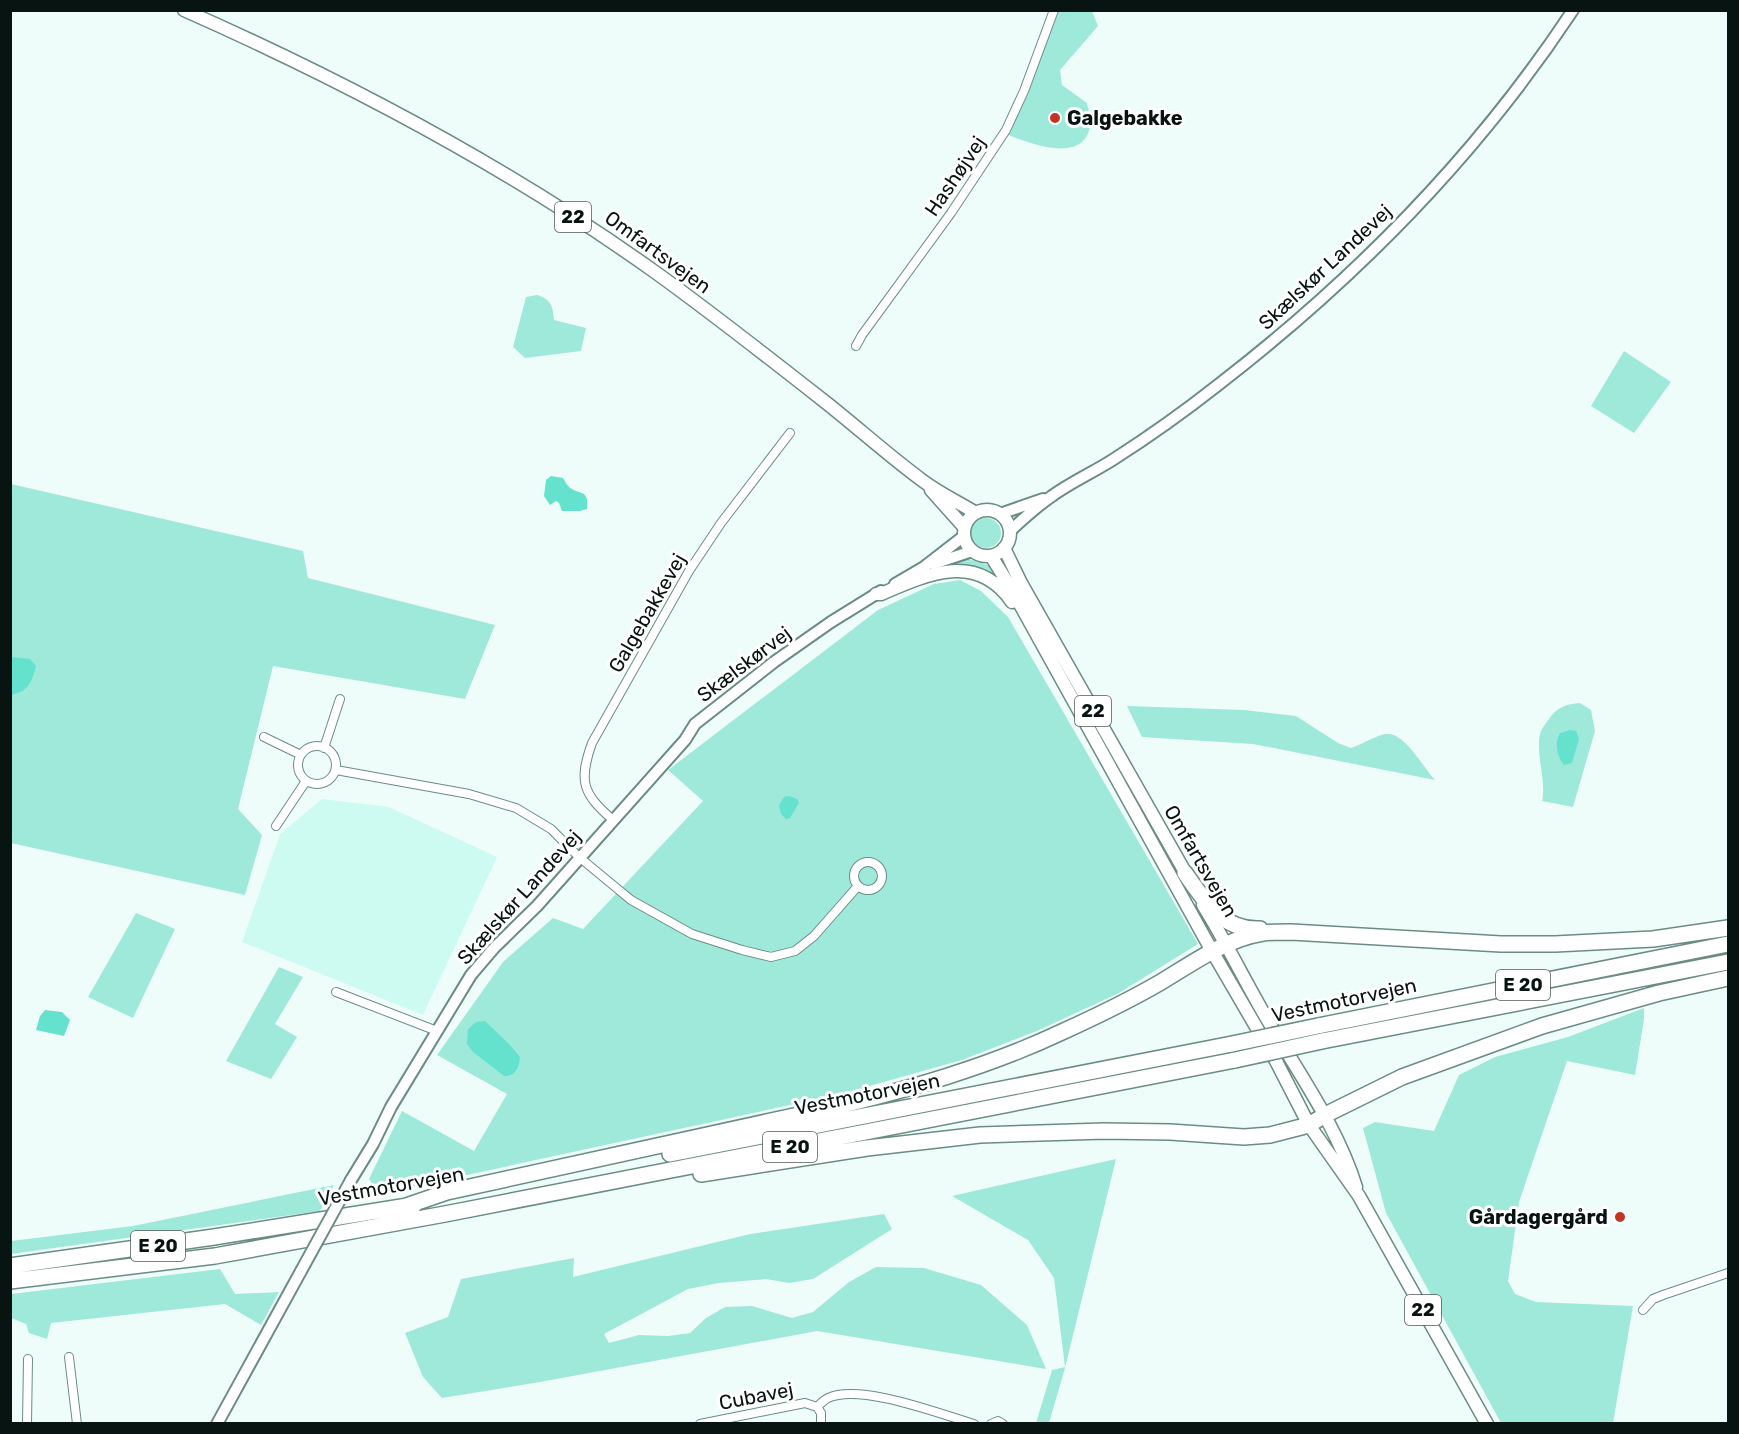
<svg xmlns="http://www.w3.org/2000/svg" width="1739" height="1434" font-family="Rubik,sans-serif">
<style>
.built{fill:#cdfbf1}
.green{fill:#9fe9da}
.water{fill:#65e2cd}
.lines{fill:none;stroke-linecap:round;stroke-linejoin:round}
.minor-casing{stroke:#6a8c85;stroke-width:10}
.tertiary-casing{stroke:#6a8c85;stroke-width:14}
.secondary-casing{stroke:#6a8c85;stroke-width:14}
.primary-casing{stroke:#6a8c85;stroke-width:15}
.motorway-casing{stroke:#6a8c85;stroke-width:18}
.minor{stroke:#fff;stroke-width:8}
.tertiary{stroke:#fff;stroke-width:10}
.secondary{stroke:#fff;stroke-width:10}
.primary{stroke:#fff;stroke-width:12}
.motorway{stroke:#fff;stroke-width:15}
.tertiary-bridge-casing{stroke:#6a8c85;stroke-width:14;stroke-linecap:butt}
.motorway-bridge-casing{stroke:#6a8c85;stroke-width:18;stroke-linecap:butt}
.tertiary-bridge{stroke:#fff;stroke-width:10}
.motorway-bridge{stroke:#fff;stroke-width:15}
.poi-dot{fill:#c13423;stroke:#fff;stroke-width:2}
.labels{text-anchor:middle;stroke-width:6;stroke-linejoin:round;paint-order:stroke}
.shield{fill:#fff;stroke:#515a58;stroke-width:1.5}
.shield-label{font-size:18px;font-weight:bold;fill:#071411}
.poi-label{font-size:20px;font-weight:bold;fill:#071411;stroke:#fff;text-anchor:start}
.street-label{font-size:20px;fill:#071411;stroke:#fff}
</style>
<rect width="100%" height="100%" fill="#effdfa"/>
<path class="built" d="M322 799 389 807 497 857 423 1015 242 942 280 834Z"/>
<path class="green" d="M1059 11H1092L1098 26 1060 70 1062 85 1087 103C1088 109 1092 120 1090 126 1084 165 1029 143 1008 135Z
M537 295C551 299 553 306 554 320L586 328 581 351 525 358 513 347 526 297Z
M1624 351 1671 382 1634 433 1591 406Z
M11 484 303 551 308 578 495 625 465 699 273 666 238 809 262 835 245 895 11 843Z
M971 533a15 15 0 1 1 30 0a15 15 0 1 1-30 0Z
M962 557 994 567 1007 586 942 568 941 564Z
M960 580 981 591 1008 617 1198 944 1119 993 1037 1031 962 1060 841 1094 379 1194 369 1179 402 1111 474 1151 507 1094 437 1055 503 962 553 918 583 929 703 801 668 770 878 610 934 584Z
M1580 703 1591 710 1595 731 1573 807 1542 801C1547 779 1534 751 1541 731 1543 727 1546 723 1549 719 1557 707 1566 704 1580 703Z
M1127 706 1244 710 1296 716 1338 743 1351 748C1361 745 1378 734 1387 734 1404 732 1424 768 1435 780L1253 744 1142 737Z
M136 913 175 929 133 1018 88 997Z
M279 967 303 977 275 1024 297 1037 271 1079 226 1061Z
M1644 1008V1019L1635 1075 1567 1061 1519 1202 1508 1281 1515 1294 1536 1302 1633 1306 1613 1423H1501L1386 1213 1363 1128 1375 1122 1434 1131 1459 1075 1495 1057 1568 1037Z
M1116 1159 1065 1368 1049 1423H1036L1052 1370 1065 1367 1054 1278 1028 1240 952 1196Z
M334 1185 320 1211 11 1254V1241L133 1226Z
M884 1214 892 1229 813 1279 789 1283 766 1279 719 1283 688 1289 604 1334 609 1343 639 1335 668 1336 690 1333 706 1318 725 1307 752 1306 792 1318 813 1312 849 1282 876 1267 924 1268 981 1285 1027 1325 1046 1369 817 1331 540 1382 442 1398 423 1377 405 1333 448 1317 461 1279 574 1258 573 1277 750 1234Z
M220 1269 235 1294 279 1292 261 1325 225 1304 51 1323 47 1339 29 1333 26 1324 11 1318V1294Z"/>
<path class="water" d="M551 476 563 478C565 481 566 484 569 487 580 496 589 488 587 509L580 511H562L559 503 556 501 550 505 544 496 546 480Z
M12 657 30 659 36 666C32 682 28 692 11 695Z
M1570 730 1576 731 1579 739 1572 763 1564 765C1557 756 1554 744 1560 733Z
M789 796 797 799 799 803 790 818 786 819 781 814 779 805 784 797Z
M45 1010 62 1012 70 1020 64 1036 36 1030 40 1016Z
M485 1021 508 1043 520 1057C519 1068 516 1076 504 1076L473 1052 467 1044 468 1029 476 1022Z"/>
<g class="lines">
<defs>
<path id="minor" d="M856 346 862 335 951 213 1006 130 1024 91 1054 10
M264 737 301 755
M298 765a19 19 0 1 1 38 0a19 19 0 1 1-38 0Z
M324 748 340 699
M336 770 469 794 516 808 551 829 579 857 631 900 692 934 742 950 771 957 795 951 814 936 858 886
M613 820C583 794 578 782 592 743L689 571 721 523 790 433
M276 826 306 781
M854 876a14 14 0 1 1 28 0a14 14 0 1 1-28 0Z
M336 992 437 1031
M1643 1310 1653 1299 1663 1295 1728 1273
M69 1357 77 1424
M817 1407C820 1404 824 1400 828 1398 860 1383 940 1414 974 1424
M817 1407 821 1413V1424
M27 1424 28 1359
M700 1424 805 1403 817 1407
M991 1424 998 1421 1003 1424"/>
<path id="tertiary" d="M933 564 972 551
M895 584 924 567 964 536
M351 1180 373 1144 391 1107 471 975 494 948 537 906 685 740 695 724 774 662 831 622 881 591
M217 1424 301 1271"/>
<path id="secondary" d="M1000 514 1043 499
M1010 531C1023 519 1037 506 1052 496 1071 482 1094 472 1114 459 1150 436 1185 411 1218 385 1354 280 1478 154 1573 10"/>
<path id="primary" d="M184 10C349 83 508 167 655 272 712 313 768 357 824 401 857 427 889 456 923 481 939 493 958 502 976 513
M931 490 964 527
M964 533a23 23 0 1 1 46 0a23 23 0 1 1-46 0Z
M1004 548 1021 583 1189 879
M991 556 1011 588 1212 951 1276 1061 1309 1125 1359 1196 1487 1424
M876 594H881C927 574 977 551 1012 602
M1203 905C1228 945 1248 988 1273 1029 1303 1080 1338 1129 1356 1187"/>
<path id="motorway" d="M1185 873C1204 900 1222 931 1260 929
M1318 1026 1728 944
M1322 1041 1728 962
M670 1154 1232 1044
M701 1174 867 1148 980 1135 1104 1131 1170 1132 1244 1137 1270 1135 1309 1125 1325 1115 1402 1077 1542 1026 1659 993 1728 978
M406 1206 447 1192 826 1109C907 1090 988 1067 1064 1031 1097 1016 1130 1000 1161 982 1193 963 1225 939 1263 933 1272 932 1282 932 1291 932L1501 944H1555L1653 939 1728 928
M10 1266 214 1237 414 1205
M10 1281 215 1256 445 1214 1235 1060"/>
</defs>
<use href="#minor" class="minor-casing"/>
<use href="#tertiary" class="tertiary-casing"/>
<use href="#secondary" class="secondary-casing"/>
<use href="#primary" class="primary-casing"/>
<use href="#motorway" class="motorway-casing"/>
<use href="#minor" class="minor"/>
<use href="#tertiary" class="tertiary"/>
<use href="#secondary" class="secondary"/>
<use href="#primary" class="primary"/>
<use href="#motorway" class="motorway"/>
<defs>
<path id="tertiary-bridge" d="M301 1271 351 1180"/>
<path id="motorway-bridge" d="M1232 1044 1318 1026
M1235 1060 1322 1041"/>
</defs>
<use href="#tertiary-bridge" class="tertiary-bridge-casing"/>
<use href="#motorway-bridge" class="motorway-bridge-casing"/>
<use href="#tertiary-bridge" class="tertiary-bridge"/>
<use href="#motorway-bridge" class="motorway-bridge"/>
</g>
<g class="poi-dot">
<circle cx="1055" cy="118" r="6"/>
<circle cx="1620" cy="1217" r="6"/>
</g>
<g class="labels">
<g class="shield">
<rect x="555" y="202" width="36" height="30" rx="4.5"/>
<rect x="1075" y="696" width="36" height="30" rx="4.5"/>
<rect x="1496" y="970" width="54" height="30" rx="4.5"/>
<rect x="763" y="1132" width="54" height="30" rx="4.5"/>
<rect x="131" y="1231" width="54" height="30" rx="4.5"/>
<rect x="1405" y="1295" width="36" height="30" rx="4.5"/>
</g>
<g class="shield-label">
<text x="573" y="223">22</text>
<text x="1093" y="717">22</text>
<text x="1523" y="991">E 20</text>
<text x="790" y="1153">E 20</text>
<text x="158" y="1252">E 20</text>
<text x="1423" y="1316">22</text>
</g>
<g class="poi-label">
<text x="1067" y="125">Galgebakke</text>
<text x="1608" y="1224" text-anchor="end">Gårdagergård</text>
</g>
<g class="street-label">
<text transform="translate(955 176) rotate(-56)" y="7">Hashøjvej</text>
<text transform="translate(658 252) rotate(36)" y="7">Omfartsvejen</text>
<text transform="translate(1325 267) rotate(-43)" y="7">Skælskør Landevej</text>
<text transform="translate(647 613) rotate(-60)" y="7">Galgebakkevej</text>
<text transform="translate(744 664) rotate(-37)" y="7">Skælskørvej</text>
<text transform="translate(1201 861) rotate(60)" y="7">Omfartsvejen</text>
<text transform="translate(519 897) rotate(-48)" y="7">Skælskør Landevej</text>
<text transform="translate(1344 1000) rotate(-12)" y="7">Vestmotorvejen</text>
<text transform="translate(867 1094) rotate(-11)" y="7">Vestmotorvejen</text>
<text transform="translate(391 1186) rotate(-10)" y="7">Vestmotorvejen</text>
<text transform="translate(756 1396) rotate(-11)" y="7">Cubavej</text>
</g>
</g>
<rect width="1739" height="1434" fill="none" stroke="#071411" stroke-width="24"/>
</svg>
